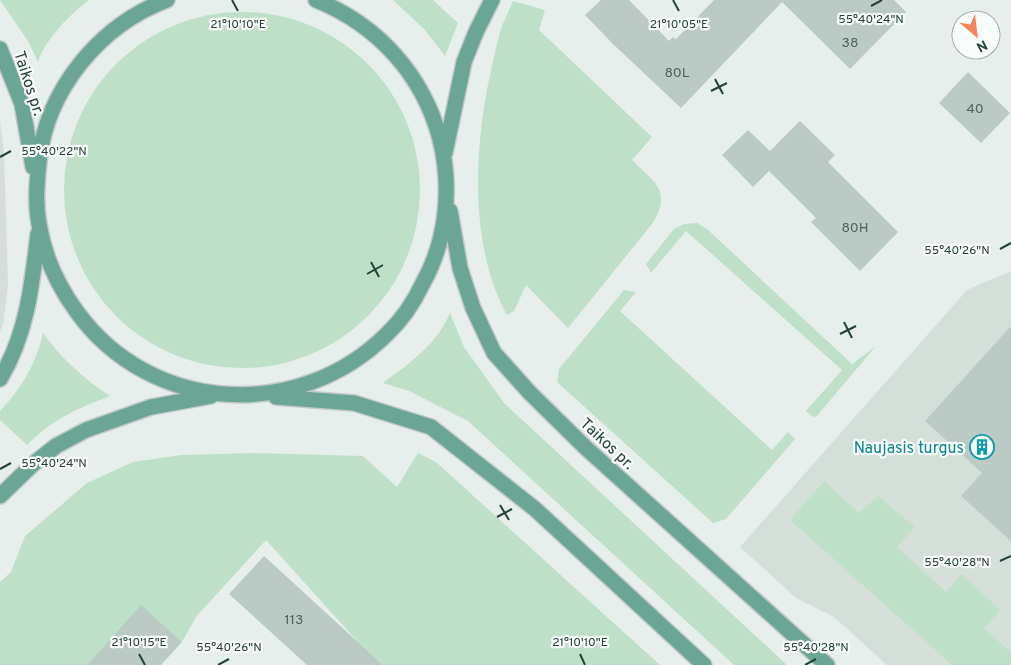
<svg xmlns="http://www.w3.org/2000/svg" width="1011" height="665" font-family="Overpass,sans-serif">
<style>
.built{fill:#d4dfda}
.green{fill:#bfe0c8}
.building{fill:#bbcac4}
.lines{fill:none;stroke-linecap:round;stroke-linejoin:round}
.primary-casing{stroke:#c2cac8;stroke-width:18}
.primary{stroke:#6aa596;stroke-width:15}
.ticks{fill:none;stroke:#24423a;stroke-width:2}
.labels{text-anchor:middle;stroke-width:4.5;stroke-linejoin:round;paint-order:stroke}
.number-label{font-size:14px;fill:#4a645c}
.street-label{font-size:16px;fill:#24423a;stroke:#f7fbf9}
.culture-label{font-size:16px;fill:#0d838f;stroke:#f7fbf9;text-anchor:end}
.ticks-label{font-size:12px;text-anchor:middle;fill:#24423a;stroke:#f7fbf9;stroke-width:4.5;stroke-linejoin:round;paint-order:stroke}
</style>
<rect width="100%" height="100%" fill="#e6efeb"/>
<path class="built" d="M0 120 4 153 8 285 3 325 0 332Z
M1011 271V665H887L834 617 796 598 740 547 967 290Z"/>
<path class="green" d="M0 0H89C71 13 44 41 38 62L28 41Z
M393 0H433L458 23 445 56 425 30Z
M513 1 545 10 539 30 652 137 632 160C654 182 673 191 652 224L568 328 526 285 514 311 507 315C468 245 474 142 492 66 495 54 497 41 501 29 504 20 509 11 513 1Z
M64 190a178 178 0 1 1 356 0a178 178 0 1 1-356 0Z
M697 223 707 229 852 364 876 346 816 417 812 416 806 411 842 370 686 231 651 273 646 264 674 229 684 224Z
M624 290 636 292 620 311 772 450 788 432 795 439 726 519 713 523 557 382 559 369Z
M450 313 464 347 504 403 787 665H734L468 421 409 391 383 383C410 363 436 345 450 313Z
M43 333C61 358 84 379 110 396 76 409 53 419 27 445L0 420V411C21 389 36 364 43 333Z
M253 453 363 456 397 487 418 453 436 462 660 665H383L359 643 266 540 196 617 182 642 141 606 87 665H0V582L11 572 25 536 87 483 133 462 181 455Z
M824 481 859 513 878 496 915 527 897 547 946 592 962 574 1000 610 984 629 1011 652V665H952L790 520Z"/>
<path class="building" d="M601 0H629L669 41 673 37 676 39 714 0H894L906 12 850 69 782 2 681 108 613 44 585 15Z
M968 72 1010 113 981 143 939 103Z
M800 121 835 155 828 162 898 232 860 271 811 222 816 218 769 171 753 187 722 155 748 130 770 151Z
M1011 326V541L961 496 982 473 925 421Z
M264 556 359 643 383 665H307L229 594Z
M141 605 182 642 161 665H87Z"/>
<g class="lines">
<defs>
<path id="primary" d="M167 0C100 25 46 90 39 162 37 182 35 203 39 224 44 256 58 286 77 312 151 414 299 422 387 334 402 320 414 302 423 283 447 240 452 187 440 139 423 75 378 25 316 0
M0 49 22 104 33 167
M445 153 464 62 476 32 492 0
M450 211 460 268 473 308 494 353 530 393 586 448 827 665
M0 379C27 334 32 285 38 234
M276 397 354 403 431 427 535 509 704 665
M0 496 32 465 56 446 86 430 151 407 211 396"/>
</defs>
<use href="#primary" class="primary-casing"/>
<use href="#primary" class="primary"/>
</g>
<path class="ticks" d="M232 0 238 11M673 0 679 11M871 6 882 0M715 79 723 94M711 91 727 83M0 157 11 151M1000 249 1011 243M371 262 379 277M367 274 383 265M844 322 852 338M840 334 856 326M0 469 11 463M500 505 509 520M497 517 512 509M1000 561 1011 556M139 654 145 665M580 654 585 665M218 665 229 659M805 665 816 659"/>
<defs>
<symbol id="building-ring" viewBox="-11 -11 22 22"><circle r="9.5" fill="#f7fbf9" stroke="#0f9aa8" stroke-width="1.5"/><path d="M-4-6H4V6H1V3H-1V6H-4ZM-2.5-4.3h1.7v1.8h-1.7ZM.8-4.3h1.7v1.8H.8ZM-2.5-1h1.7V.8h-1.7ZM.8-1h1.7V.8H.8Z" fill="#0f9aa8"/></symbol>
</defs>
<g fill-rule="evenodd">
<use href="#building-ring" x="968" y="433" width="28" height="28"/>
</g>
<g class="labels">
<g class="number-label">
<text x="850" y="47">38</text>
<text x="677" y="77">80L</text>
<text x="975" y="113">40</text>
<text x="855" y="232">80H</text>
<text x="294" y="624">113</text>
</g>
<g class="street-label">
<text transform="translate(30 83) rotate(72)" y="6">Taikos pr.</text>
<text transform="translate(608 443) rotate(43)" y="6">Taikos pr.</text>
</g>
<g class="culture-label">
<text x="964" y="453">Naujasis turgus</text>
</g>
</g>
<g class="ticks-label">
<text x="871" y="23">55°40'24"N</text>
<text x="238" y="28">21°10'10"E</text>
<text x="679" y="28">21°10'05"E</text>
<text x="54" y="155">55°40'22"N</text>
<text x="957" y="254">55°40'26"N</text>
<text x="54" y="467">55°40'24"N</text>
<text x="957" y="566">55°40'28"N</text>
<text x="139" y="646">21°10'15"E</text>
<text x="580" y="646">21°10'10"E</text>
<text x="229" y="651">55°40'26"N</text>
<text x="816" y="651">55°40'28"N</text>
</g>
<g transform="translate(976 35) rotate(152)"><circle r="24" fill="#f7fbf9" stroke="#a3b1ad"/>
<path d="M0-4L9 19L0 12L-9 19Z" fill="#f4845f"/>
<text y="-8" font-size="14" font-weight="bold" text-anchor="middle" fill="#24423a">N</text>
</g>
</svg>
